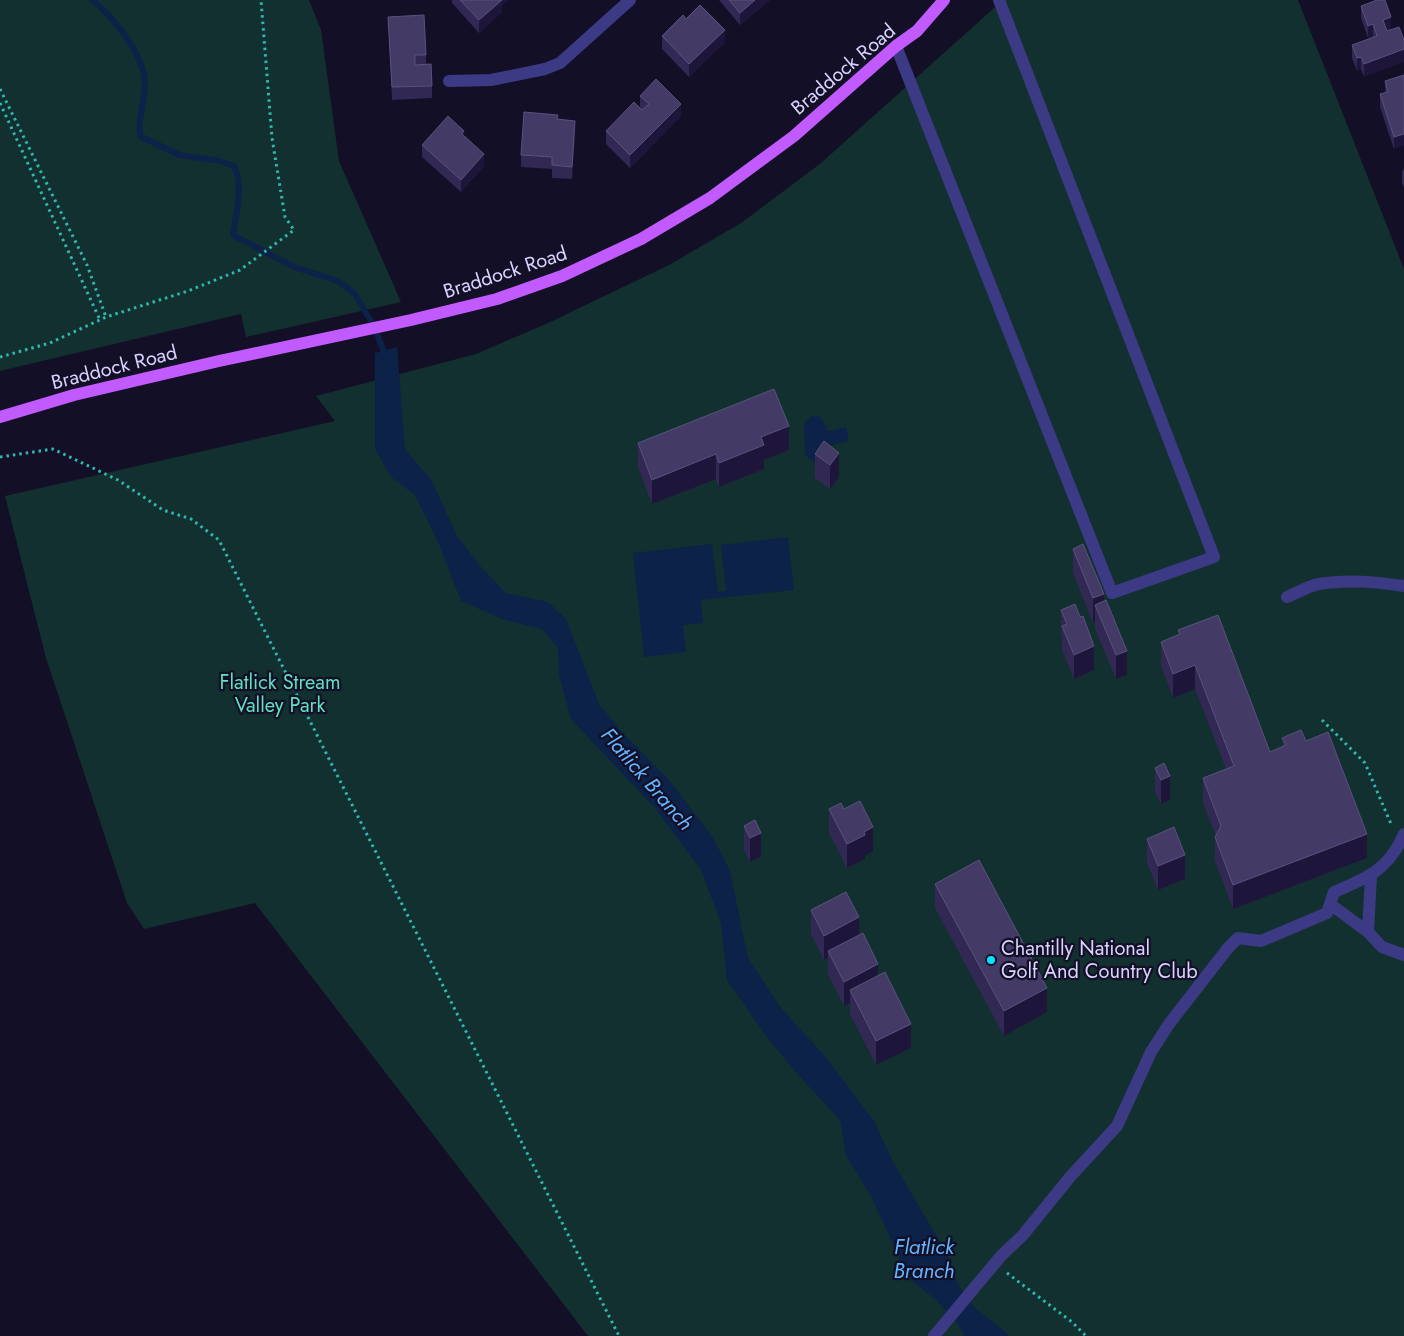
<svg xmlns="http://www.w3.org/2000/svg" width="1404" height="1336" font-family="Jost,sans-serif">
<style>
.green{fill:#12302f}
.water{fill:#0c2248}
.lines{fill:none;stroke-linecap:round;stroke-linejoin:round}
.stream{stroke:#0c2248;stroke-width:6}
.path{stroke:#2fb8b0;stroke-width:3;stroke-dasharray:2.5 4;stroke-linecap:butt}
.minor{stroke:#3d3a85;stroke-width:12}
.major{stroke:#c25bff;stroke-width:12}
.wall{fill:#312854}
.shaded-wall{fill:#1d163a}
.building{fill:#433a66;stroke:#5a527e}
.poi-dot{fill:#00e5ff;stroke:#130f26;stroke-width:2}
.labels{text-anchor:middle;stroke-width:4.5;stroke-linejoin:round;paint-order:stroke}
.street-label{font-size:20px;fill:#d9d4ff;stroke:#130f26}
.park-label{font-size:20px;fill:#5fe0c0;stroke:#130f26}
.poi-label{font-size:20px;fill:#d9d4ff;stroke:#130f26;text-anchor:start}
.water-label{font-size:21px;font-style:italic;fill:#62b6ff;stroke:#130f26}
</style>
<rect width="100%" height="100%" fill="#130f26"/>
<path class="green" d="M0 0H309L321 30 339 161 401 302 246 337 241 314 0 371Z
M1003 0H1298L1404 269V1336H588L255 903 144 929 127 903 46 658 5 496 335 421 316 396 476 354 548 323 669 265 741 223 821 163Z"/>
<path class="water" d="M397 347 405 449 432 481 457 536 481 567 506 593 548 602 566 619 599 704 620 730 669 780 713 838 730 871 748 958 781 1008 824 1055 874 1121 893 1162 947 1254 958 1284 973 1306 1010 1336H964L957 1322 935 1299 909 1279 871 1196 846 1156 840 1120 792 1068 763 1032 727 980 721 923 701 870 655 808 571 719 559 675 558 648 542 629 502 619 461 601 439 544 415 495 391 477 375 449V353Z
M812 416 821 417 828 431 846 427 849 441 831 445 817 464 805 455 804 423Z
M788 537 794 590 701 600 703 623 683 625 686 652 644 657 633 553 712 544 718 592 726 591 721 545Z"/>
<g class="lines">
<path class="stream" d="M92 0C112 15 139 50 144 75 148 92 137 116 140 136L179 155 220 161 234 166C244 185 236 214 233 235L294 267 338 281 354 293 374 326 386 357"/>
<path class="path" d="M0 89 87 265 106 317
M0 103 100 320
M0 357 50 343 106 317 188 291 240 270 294 230 285 217 272 138 261 0
M0 457 53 449 118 480 163 510 191 519 219 540 619 1336
M1322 720 1365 763 1391 824
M1007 1273 1072 1322 1086 1336"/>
<path class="minor" d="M896 46 1112 593 1214 557 999 0
M449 81 491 80 545 69 560 63 630 0
M1287 597C1297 593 1308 586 1319 584 1347 579 1376 582 1404 586
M1330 904 1368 932 1371 876
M1368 932 1382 947 1404 955
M934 1336 1001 1256 1023 1235 1070 1177 1117 1126 1151 1052 1169 1024 1228 948 1238 938 1261 941 1327 913 1334 892C1368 878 1389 869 1404 834"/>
<path class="major" d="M0 417 74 395 219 361 411 320 497 299 562 276 641 239 710 198 794 136 896 46 917 31 944 0"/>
</g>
<path class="wall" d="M452 0H508L502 5V12L479 33 452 3Z
M719 0H770L740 25Z
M1361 6 1391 29 1387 31 1364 77 1361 69 1357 71 1352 58V45L1373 37V36L1368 38 1361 18Z
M388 17 426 55V64L432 86V98L392 100Z
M686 19 725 42 689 77 662 49V36Z
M1404 75 1394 149 1380 107V94L1385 93V81Z
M640 96 681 116 630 168 606 144V131L640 108Z
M558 120 575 133 572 179 552 178V169L521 167V155Z
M464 136 484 166 461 192 422 157V145Z
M1404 169V187L1402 183V171Z
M824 441 839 477 830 489 815 478V454Z
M638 443 789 450 764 460V469L719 487 716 479 652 504 638 467Z
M1073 549 1104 601 1127 675 1116 679 1095 629V622L1093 623 1073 573Z
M1061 610 1080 617 1094 670 1074 679 1062 650V637L1061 634Z
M1178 630 1270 752 1282 747V738L1306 741 1367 858 1233 909 1215 861V837L1216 836 1203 803V778L1226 769 1195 689 1173 698 1161 666V642L1178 635Z
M1155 768 1170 800 1161 804 1155 792Z
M829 809H844L873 851 865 856V859L847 868 829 833Z
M744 826 761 857 750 862 744 850Z
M1147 839 1185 879 1158 890 1147 863Z
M935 884 1047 1012 1004 1036 935 908Z
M811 910 859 935 878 976 911 1048 876 1065 850 1014V1003L844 1006 828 975V958L824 960 811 934Z"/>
<path class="shaded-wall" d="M499 0H508L502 5V12L479 33V20Z
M755 0H770L740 25V13Z
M1391 17V29L1383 32V20Z
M1373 24V36L1368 38V26Z
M725 30V42L689 77V64Z
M1404 49V62L1364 77V64Z
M1361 57V69L1357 71V58Z
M681 104V116L630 168V155Z
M575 121V133L572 179V167Z
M1404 134V146L1394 149V137Z
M484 154V166L461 192V180Z
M789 426V450L764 460V469L719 487V463L761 437Z
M839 453V477L830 489V465Z
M716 454V479L652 504V480Z
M1104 594V618L1095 605V622L1093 623V598Z
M1094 646V670L1074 679V655Z
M1127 651V675L1116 679V655Z
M1195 665V689L1173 698V674Z
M1170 776V800L1161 804V780Z
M873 827V851L865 856V859L847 868V844L864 832Z
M761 833V857L750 862V838Z
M1367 834V858L1233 909V885Z
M1185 855V879L1158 890V866Z
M859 917V941L828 951V958L824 960V936Z
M878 964V988L850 990V1003L844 1006V982Z
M1047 988V1012L1004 1036V1011Z
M911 1024V1048L876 1065V1041Z"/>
<path class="building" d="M460 0H502L479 20Z
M729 0H755L740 13Z
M1377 0H1385L1391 17 1383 20 1387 31 1399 27 1404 40V49L1364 64 1361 57 1357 58 1352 45 1377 36 1373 24 1368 26 1361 6Z
M700 5 725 30 689 64 662 36 683 15 686 19Z
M424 15 426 55H415V65L431 64 432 86 392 87 388 17Z
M1404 75V134L1394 137 1380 94 1388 92 1385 81Z
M656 79 681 104 630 155 606 131 634 102 642 110 649 104 640 96Z
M524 112 558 115 557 119 575 121 572 167 552 165V157L521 155Z
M448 116 464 131 462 134 484 154 461 180 422 145Z
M774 389 789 426 761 437 764 445 719 463 716 454 652 480 638 443Z
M824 441 839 453 830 465 815 454Z
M1083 544 1104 594 1093 598 1073 549Z
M1106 600 1127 651 1116 655 1095 605Z
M1075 604 1080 617 1083 616 1094 646 1074 655 1062 626 1067 624 1061 610Z
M1218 615 1270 752 1286 745 1282 738 1301 730 1306 741 1328 732 1367 834 1233 885 1215 837 1221 826 1203 778 1234 766 1195 665 1173 674 1161 642 1180 634 1178 630Z
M1164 763 1170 776 1161 780 1155 768Z
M860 801 873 827 864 832 865 835 847 844 829 809 841 803 844 809Z
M755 820 761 833 750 838 744 826Z
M1174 827 1185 855 1158 866 1147 839Z
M979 860 1047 988 1004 1011 935 884Z
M846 892 859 917 824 936 811 910Z
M863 933 878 964 844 982 828 951Z
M885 972 911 1024 876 1041 850 990Z"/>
<circle class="poi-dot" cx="991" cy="960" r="5"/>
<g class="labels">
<g class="street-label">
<text transform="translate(843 69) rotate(-40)" y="7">Braddock Road</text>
<text transform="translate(505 272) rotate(-18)" y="7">Braddock Road</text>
<text transform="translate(114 367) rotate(-14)" y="7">Braddock Road</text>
</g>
<g class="park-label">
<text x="280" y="689">Flatlick Stream<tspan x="280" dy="23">Valley Park</tspan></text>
</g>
<g class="poi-label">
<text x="1001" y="955">Chantilly National<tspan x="1001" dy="23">Golf And Country Club</tspan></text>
</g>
<g class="water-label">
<text transform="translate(647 779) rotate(49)" y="7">Flatlick Branch</text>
<text x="924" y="1254">Flatlick<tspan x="924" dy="24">Branch</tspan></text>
</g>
</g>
</svg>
